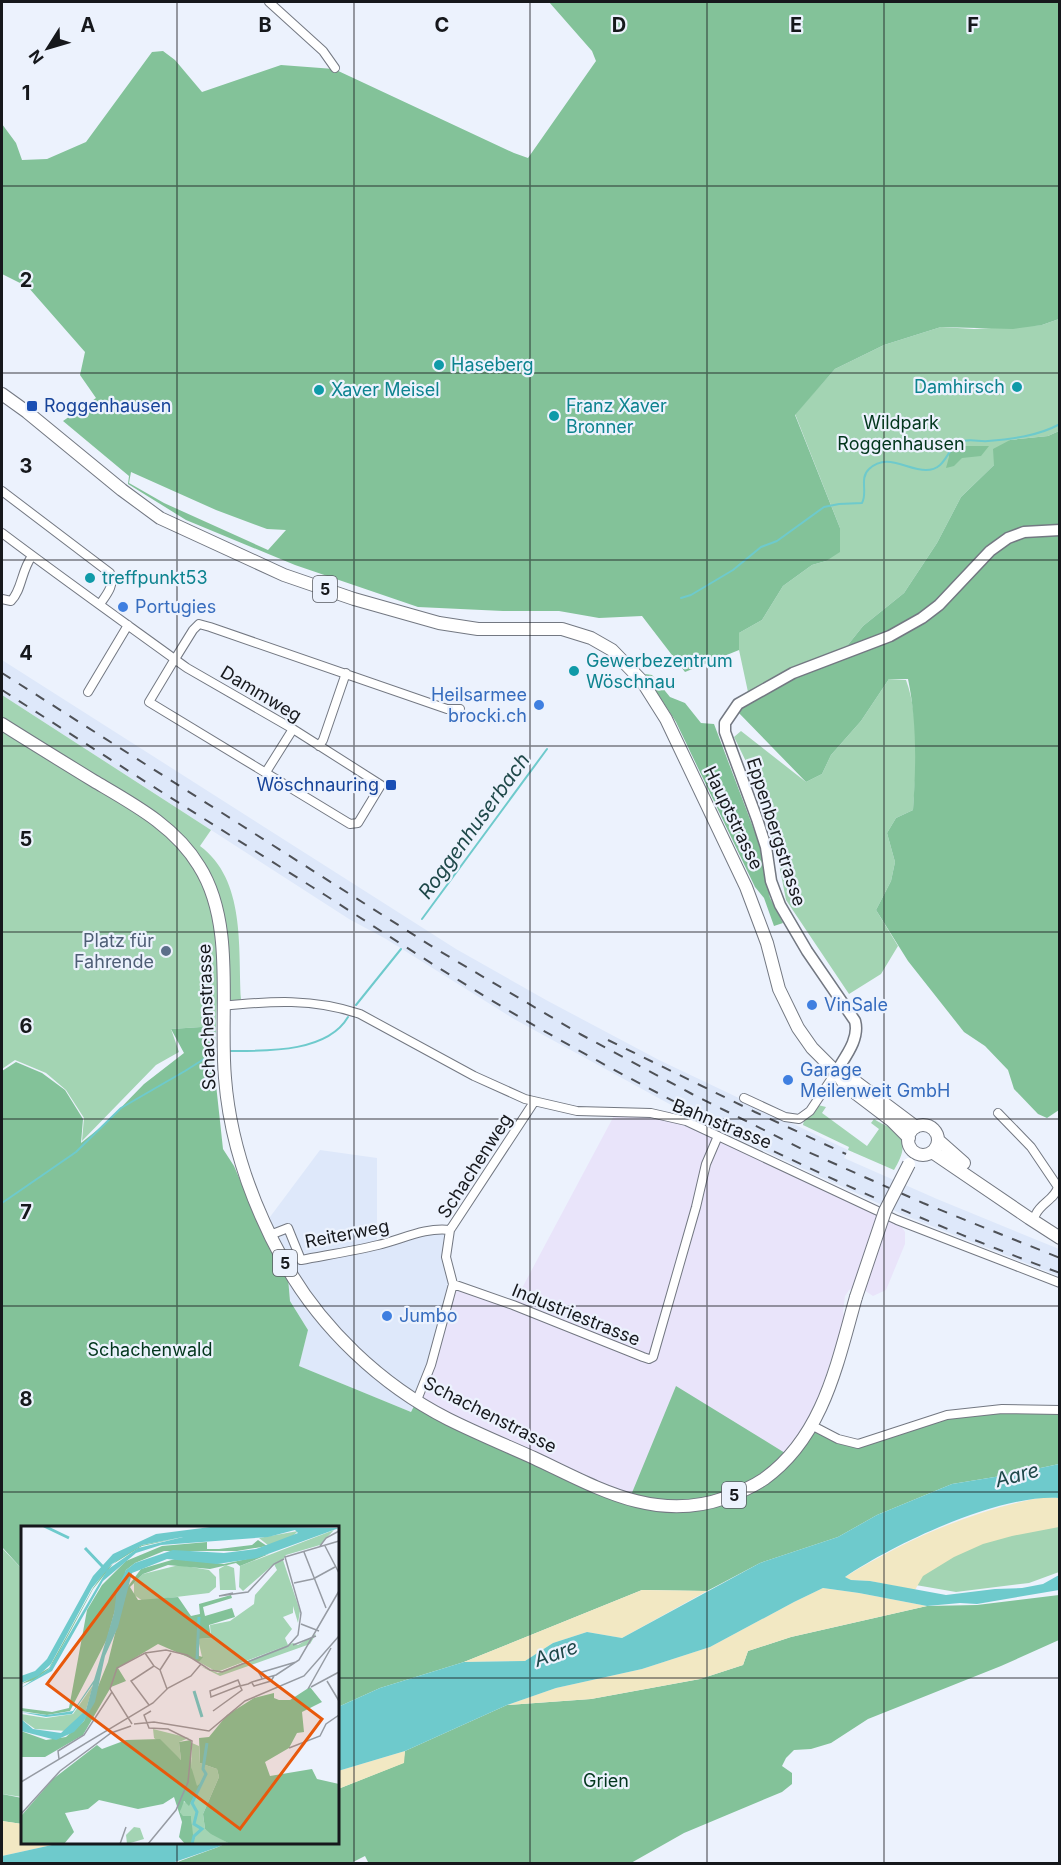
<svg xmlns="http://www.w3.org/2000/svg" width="1061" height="1865" font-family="Inter,sans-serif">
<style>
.built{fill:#dee8fa}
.industrial{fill:#e9e4fa}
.green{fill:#a3d4b3}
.forest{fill:#83c299;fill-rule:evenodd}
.sand{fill:#f2e8c3}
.water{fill:#6ecacc}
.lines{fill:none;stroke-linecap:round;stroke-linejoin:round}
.stream{stroke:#6ecacc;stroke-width:2}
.street-casing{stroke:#737882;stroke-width:10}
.secondary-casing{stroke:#737882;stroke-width:13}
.primary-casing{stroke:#737882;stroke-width:14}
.street{stroke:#fff;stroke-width:8}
.secondary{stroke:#fff;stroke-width:10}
.primary{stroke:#fff;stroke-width:12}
.rail{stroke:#4e5157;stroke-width:2;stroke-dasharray:10 10;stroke-linecap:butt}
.primary-bridge-casing{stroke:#737882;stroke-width:14;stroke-linecap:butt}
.primary-bridge{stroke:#fff;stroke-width:12}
.grid{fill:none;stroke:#16181c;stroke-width:1.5;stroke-opacity:0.55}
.culture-dot{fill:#0f9aa8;stroke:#ecf2fd;stroke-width:2}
.transit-dot{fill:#1a4fb4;stroke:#ecf2fd;stroke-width:2}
.shop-dot{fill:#3f7fe0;stroke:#ecf2fd;stroke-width:2}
.service-dot{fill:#5c6f8a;stroke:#ecf2fd;stroke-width:2}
.labels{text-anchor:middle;stroke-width:4.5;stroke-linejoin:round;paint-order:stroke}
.shield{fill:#ecf2fd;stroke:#565960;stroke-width:1.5}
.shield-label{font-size:16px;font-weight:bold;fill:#16181c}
.culture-label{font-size:18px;fill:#0d838f;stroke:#ecf2fd;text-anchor:start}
.transit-label{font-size:18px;fill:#164399;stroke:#ecf2fd;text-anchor:start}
.park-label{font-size:18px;fill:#02361c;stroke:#ecf2fd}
.shop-label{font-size:18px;fill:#366cbe;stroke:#ecf2fd;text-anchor:start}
.street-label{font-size:18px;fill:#16181c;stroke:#ecf2fd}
.service-label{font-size:18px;fill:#4e5e75;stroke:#ecf2fd;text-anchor:end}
.water-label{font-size:20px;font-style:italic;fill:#1e4849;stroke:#ecf2fd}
.inset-river{fill:none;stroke:#6ecacc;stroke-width:3}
.inset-road{fill:none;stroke:#969ba3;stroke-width:1.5}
.view{fill:#e8590c;fill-opacity:0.15;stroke:#e8590c;stroke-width:3}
.inset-edge{fill:none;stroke:#16181c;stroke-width:3}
.grid-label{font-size:20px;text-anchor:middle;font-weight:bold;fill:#16181c;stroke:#ecf2fd;stroke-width:4.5;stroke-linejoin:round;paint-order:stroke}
</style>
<rect width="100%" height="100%" fill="#ecf2fd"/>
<path class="built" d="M2 660 456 949 546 1000 659 1060 848 1150 844 1158 937 1199 1059 1249V1276L906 1216 706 1124 514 1019 386 939 349 919 2 695Z
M320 1150 377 1158V1245L412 1235 450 1230 448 1243 452 1276 431 1365 411 1412 299 1366 308 1330 290 1301 288 1277 261 1229Z"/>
<path class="industrial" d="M616 1112 676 1118 897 1220 905 1232V1244L886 1290 873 1296 864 1290 854 1288 849 1290 845 1296 843 1312 845 1318 814 1411 802 1432 786 1453 629 1500 417 1400 453 1284 513 1305Z"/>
<path class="green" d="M1059 319V431L1048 436 1010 440 994 465 961 497 937 543 904 593 863 626 847 646 793 669 748 692 739 650V633L762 620 783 586 812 565 826 561 840 528 795 414 835 369 884 345 941 327 974 329 1042 325Z
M889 679 906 680C920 718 916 770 913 810L896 818 887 833 895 862 891 881 876 910 898 946 881 974 849 994 786 900 778 859 759 788 734 737 741 731 806 782 822 774 831 755 861 721Z
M2 695 211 830 200 846C246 880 238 948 241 999L238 1002H233L227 997C228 934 229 893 188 842L2 719Z
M2 731 143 817 172 838 196 867 209 897 219 947 216 1026 171 1029 179 1052 156 1065 82 1141 84 1118 66 1090 46 1073 15 1060 2 1069Z
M818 1105 826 1107 822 1113 867 1146 879 1129 871 1123 874 1119C881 1124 889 1126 895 1131 909 1142 901 1158 894 1170L848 1150 849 1147 803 1125 804 1120Z
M1059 1501V1572L1029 1583 956 1592 858 1575Z
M2 1548 22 1569V1797L2 1794Z"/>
<path class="forest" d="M549 2H1059V319L1042 325 1013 329 941 327 884 345 835 369 795 415 840 528V552L826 561 812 565 783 586 762 620 739 633V650L685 672 642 616 599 618 559 611H503L418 607 295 565 186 520 128 484 129 476 63 421 96 398 80 375 85 352 28 287 2 274V124L16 143 22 160 47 159 86 142 152 52 163 51 175 60 202 92 281 65 334 69 514 153 528 158 596 61 592 51ZM131 472 216 510 267 529 286 530 268 550 164 503 129 483Z
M1059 431V1110L1047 1118 1038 1114 1014 1089 1008 1070 985 1046 964 1032 908 961 876 910 891 881 895 862 887 833 896 818 913 810C916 766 917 722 908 679H889L861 721 831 755 822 774 806 782 737 711 748 692 793 669 847 646 863 626 904 593 937 543 961 497 994 465 993 449 1010 440 1048 436Z
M965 446H989L981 456 962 458 954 466 946 468 949 457 948 450Z
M645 674 652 675 670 697 685 703 701 723 714 724 759 843 770 898 783 923 774 926 764 898 755 887 676 722Z
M216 1026 214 1066 223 1149 234 1166 261 1229 288 1278 290 1301 308 1330 299 1366 411 1412 417 1400 629 1500 676 1386 785 1453 813 1426 851 1443 947 1415 1059 1410V1464L1013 1474 952 1484 877 1515 838 1537 760 1563 707 1591 642 1590 464 1662 380 1688 338 1707V1528H22V1569L2 1547V1071L16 1062 42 1073 65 1090 83 1119 81 1143 106 1123 144 1084 184 1053 171 1029Z
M1059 1595V1640L1001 1666 868 1719 831 1743 811 1749 794 1750 786 1758 782 1766 792 1773V1784L782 1792 684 1833 631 1863 369 1864 365 1856 349 1864H172L218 1847 226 1843 338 1842V1789L403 1763 405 1751 507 1705 591 1699 700 1679 743 1665 748 1651 791 1637 927 1606 977 1605Z
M2 1794 22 1798V1824L2 1821Z"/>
<path class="sand" d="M1044 1497 1059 1498V1527L1012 1536 983 1544 954 1557 923 1576 915 1590 870 1581 850 1580 845 1577C907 1539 973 1510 1044 1497Z
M823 1588 859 1593 927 1606 791 1637 748 1651 743 1665 700 1679 591 1699 507 1705 556 1688 642 1669 710 1647 794 1602Z
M642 1590 707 1591 622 1638 587 1632 553 1643 525 1661 464 1662Z
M405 1751 404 1763 338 1789V1771Z
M2 1821 22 1824V1842L61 1843 2 1856Z"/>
<path class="water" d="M1059 1464V1498C1000 1494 895 1543 845 1577L851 1580 870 1581 946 1595 995 1589 1022 1588 1043 1584 1059 1575V1590L977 1604 960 1603 927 1606 859 1593 823 1588 794 1602 710 1647 642 1669 556 1688 507 1705 405 1751 338 1771V1707L380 1688 464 1662 525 1661 553 1643 587 1632 622 1638 760 1563 838 1537 877 1515 952 1484 1013 1474Z
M61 1843 62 1842 226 1843 218 1847 172 1863H2V1856Z"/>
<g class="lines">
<path class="stream" d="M681 598 691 595 733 570 761 547 777 541 824 507 839 504 862 503C868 493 859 478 869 469 887 452 906 470 926 470 947 470 946 448 960 442 969 438 979 442 988 441 1012 439 1038 436 1060 424
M422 919 547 749
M356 1005 401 949
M229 1051C265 1051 327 1053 348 1017
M2 1203 76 1152 121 1108 185 1071 215 1052"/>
<defs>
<path id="street" d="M269 2 323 51 335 68
M2 491 110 573C115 585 107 594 100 604
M2 533C63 579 125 623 187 668L293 729 381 785 358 823 350 824 149 702 173 662 175 659 193 630 199 624 210 627 447 709H460
M2 599 11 601C22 590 21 571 32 556
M88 692 128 625
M319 746 323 740 346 673
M266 772 293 729
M222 1006C271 1001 313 998 360 1014L474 1076 525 1099 577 1111 651 1113 686 1121 897 1220 1060 1283
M744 1098 785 1117 799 1119 810 1111 836 1072
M998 1113 1031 1147 1058 1187C1055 1199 1041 1203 1036 1214
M270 1235 288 1228 301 1260C327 1255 353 1251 378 1245 403 1239 425 1227 450 1230
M453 1284 446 1257 450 1230 534 1102
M417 1400 431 1365 453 1284 513 1305 643 1357 649 1359 653 1357 696 1207 706 1164 718 1136
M813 1426 838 1439 858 1444 947 1415 1002 1409 1060 1410"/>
<path id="secondary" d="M836 1072C845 1057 860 1039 855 1021L807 951 780 905 771 881 766 847 757 819 725 732V723L738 704 793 673 890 636 922 618 939 605 990 551 1008 538 1024 532 1060 530"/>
<path id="primary" d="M2 394 27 412 122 490 160 518 284 575 354 599 439 623 478 629H562L591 638 612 650 642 681 666 719 746 887 767 943 779 989 798 1028 812 1048 836 1072 846 1086 892 1121 909 1138
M2 724C32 743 63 762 94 781 133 804 175 826 199 866 236 924 219 1011 225 1078 230 1142 253 1206 284 1262 321 1328 381 1385 448 1419 476 1433 505 1445 534 1458 596 1487 654 1523 725 1498 738 1493 752 1487 764 1479 823 1437 837 1364 856 1297
M836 1072 852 1079 916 1127
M908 1140a15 15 0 1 1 30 0a15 15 0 1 1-30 0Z
M938 1140 964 1163
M932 1152 1029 1218 1060 1238"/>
</defs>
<use href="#street" class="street-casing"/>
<use href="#secondary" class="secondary-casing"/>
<use href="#primary" class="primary-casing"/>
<use href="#street" class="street"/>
<use href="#secondary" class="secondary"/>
<use href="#primary" class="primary"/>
<path class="rail" d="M2 673 436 949 580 1034 692 1094 806 1151 923 1203 1060 1258
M2 690C109 759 217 827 325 895 395 940 465 986 537 1027 704 1122 879 1206 1060 1273
M608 1040 755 1112 846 1154"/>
<defs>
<path id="primary-bridge" d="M856 1297 885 1211 909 1164"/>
</defs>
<use href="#primary-bridge" class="primary-bridge-casing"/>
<use href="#primary-bridge" class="primary-bridge"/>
</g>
<path class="grid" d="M177 2V1528M354 2V1864M530 2V1864M707 2V1864M884 2V1864M2 186H1060M2 373H1060M2 560H1060M2 746H1060M2 932H1060M2 1119H1060M2 1306H1060M2 1492H1060M2 1678H22M338 1678H1060M177 1842V1864"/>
<g class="culture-dot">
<circle cx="439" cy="365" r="6"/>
<circle cx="1017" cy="387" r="6"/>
<circle cx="319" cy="390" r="6"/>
<circle cx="554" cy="416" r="6"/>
<circle cx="90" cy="578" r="6"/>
<circle cx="574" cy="671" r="6"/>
</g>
<g class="transit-dot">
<rect x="26" y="400" width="12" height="12" rx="3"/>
<rect x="385" y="779" width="12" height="12" rx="3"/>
</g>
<g class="shop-dot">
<circle cx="123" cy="607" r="6"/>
<circle cx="539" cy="705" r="6"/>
<circle cx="812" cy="1005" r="6"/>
<circle cx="788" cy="1080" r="6"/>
<circle cx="387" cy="1316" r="6"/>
</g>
<circle class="service-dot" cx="166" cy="951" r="6"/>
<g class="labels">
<g class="shield">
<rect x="313" y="576" width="24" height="26" rx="4.5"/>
<rect x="273" y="1250" width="24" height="26" rx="4.5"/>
<rect x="722" y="1482" width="24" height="26" rx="4.5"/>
</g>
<g class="shield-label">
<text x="325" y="595">5</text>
<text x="285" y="1269">5</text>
<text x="734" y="1501">5</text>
</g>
<g class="culture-label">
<text x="451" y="371">Haseberg</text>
<text x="1005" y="393" text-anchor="end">Damhirsch</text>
<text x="331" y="396">Xaver Meisel</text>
<text x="566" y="412">Franz Xaver<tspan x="566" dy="21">Bronner</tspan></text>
<text x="102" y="584">treffpunkt53</text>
<text x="586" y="667">Gewerbezentrum<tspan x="586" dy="21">Wöschnau</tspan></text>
</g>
<g class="transit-label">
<text x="44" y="412">Roggenhausen</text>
<text x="379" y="791" text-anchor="end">Wöschnauring</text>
</g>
<g class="park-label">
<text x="901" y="429">Wildpark<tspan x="901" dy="21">Roggenhausen</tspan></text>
<text x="150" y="1356">Schachenwald</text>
<text x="606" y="1787">Grien</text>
</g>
<g class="shop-label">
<text x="135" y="613">Portugies</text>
<text x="527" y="701" text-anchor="end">Heilsarmee<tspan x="527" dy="21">brocki.ch</tspan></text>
<text x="824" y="1011">VinSale</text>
<text x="800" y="1076">Garage<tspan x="800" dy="21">Meilenweit GmbH</tspan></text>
<text x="399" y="1322">Jumbo</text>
</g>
<g class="street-label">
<text transform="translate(261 694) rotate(31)" y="6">Dammweg</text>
<text transform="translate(733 818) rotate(64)" y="6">Hauptstrasse</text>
<text transform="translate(776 832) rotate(72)" y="6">Eppenbergstrasse</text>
<text transform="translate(207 1017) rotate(-92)" y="6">Schachenstrasse</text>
<text transform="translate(722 1124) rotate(22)" y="6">Bahnstrasse</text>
<text transform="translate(475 1166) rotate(-57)" y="6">Schachenweg</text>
<text transform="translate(347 1234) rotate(-11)" y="6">Reiterweg</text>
<text transform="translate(576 1315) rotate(22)" y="6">Industriestrasse</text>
<text transform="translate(490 1415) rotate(27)" y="6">Schachenstrasse</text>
</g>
<g class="service-label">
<text x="154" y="947">Platz für<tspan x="154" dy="21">Fahrende</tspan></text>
</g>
<g class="water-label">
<text transform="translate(474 826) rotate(-54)" y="7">Roggenhuserbach</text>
<text transform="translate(1017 1475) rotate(-15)" y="7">Aare</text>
<text transform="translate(556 1653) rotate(-19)" y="7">Aare</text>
</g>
</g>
<g transform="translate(21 1526)">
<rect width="318" height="318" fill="#ecf2fd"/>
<path d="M313 4 299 19 265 29 262 34 279 85 277 97 272 80V87L262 91 271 103 264 112 267 119 196 146 178 136 181 131 177 113 190 112 189 99 209 95 233 78 234 69 256 44 253 38 222 65 218 61 219 40ZM277 5 269 13 248 20 238 12ZM158 39 188 44 195 51V61L188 67 122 75 113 69V57L122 48ZM205 39 213 42 215 64H199L198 43ZM295 108 289 118 199 150 179 140 197 147 272 117 277 119ZM72 159 65 184 46 205 14 203 0 193V188L25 192 52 188ZM132 203 168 212 158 216 160 234 133 212ZM171 217 178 220 179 237 196 243 198 251 182 288 184 303 209 318H173L171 313 167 316 171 305 170 290 162 291 159 286 161 276 171 277 175 267 170 240ZM113 301 119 302 123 313 106 318 105 309Z" fill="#a3d4b3"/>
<path d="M162 11 121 20 92 38 72 63 35 132 28 143 13 154 0 158 28 142 72 62 85 44 101 30 121 19ZM237 14 246 20 216 25H143L114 37 105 44 86 113 49 185 26 189 0 185V182L31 186 48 182 66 84 81 59 105 35 141 20 186 16V23H198L231 19ZM248 28 219 40 215 37 189 43 147 39 122 48 109 61 117 74 157 71 170 90 179 88 178 78 210 69 211 72 182 81 184 90 211 82 214 91 188 99 190 112 177 113 178 130 182 131 178 136 137 118 97 142 105 155 90 161 62 209 24 231H0V205L25 214 45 211 63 195 87 136 105 63 120 43 154 33 203 38ZM289 161 301 176 281 186 283 206 276 207 268 222 244 236 249 250 291 243 296 253 318 258V318H209L190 308 184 303 182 288 198 251 196 243 179 237 178 212 188 211 206 189 233 172 253 167V172L258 174H269ZM139 213 160 234 158 216 170 214V240L176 260 181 256 168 280 163 275 159 286 162 290H170L173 318H164L158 311 161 296 153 271 142 278 117 283 78 274 67 283 44 287 53 306 43 318H0V290L32 253 76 219 81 223 105 214Z" fill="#83c299"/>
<path d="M197 0 318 2 236 32 196 38 146 33 111 47 97 101 84 130 74 176 63 195 53 206 35 214 0 205V193L12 203 40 207 65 184 72 158 51 188 25 191 0 186 26 189 52 185 73 154 93 87 96 63 105 44 114 37 152 24 203 27 235 23 277 7 274 4 247 11 140 19 115 27 82 55 31 145 0 162 28 143 86 44 117 22 162 11 121 19 91 38 71 62 30 138 17 150 0 157V150L14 145 26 133 72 50 92 28 135 8Z" fill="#6ecacc"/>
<path class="inset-river" d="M23 0 48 12M64 22 82 41M176 133 178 91M173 165 181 191M171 318 173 310 181 303 173 298 176 286 171 277 185 248 182 243 186 217"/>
<path class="inset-road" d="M299 20 305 12 318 5M304 20 318 47M283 26 305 82M292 53 314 41M273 57 292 53M212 67 198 70 227 66 253 38 263 33M280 98 298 105M272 119 295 110M124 127 133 140 110 155 128 179M133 140 139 144 146 163M139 144 150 127M241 152 238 147 275 136M306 155 318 175M231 157 233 160 250 155 253 150M290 161 318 146M287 163 310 122M192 185 221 164 219 160V159L217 154 189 165 190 171 218 160H219L227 158 231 156 241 153 255 149 278 134 318 65M111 198 89 163 96 142 124 127 145 124 166 129 189 144 201 146 267 120 277 109 280 87 264 31 318 15M113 198 133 196 188 205 224 175 283 150 318 110M268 222 299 210 305 198 318 189M38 233 37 225 63 209 91 166M0 256 132 177 147 162 170 150 180 138M0 288 39 245 90 207 110 200M99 318 105 301M127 318 155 284 167 256 171 215 147 203 128 202 123 189 130 185"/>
<path class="view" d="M108 48 301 193 219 303 26 158Z"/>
<rect width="318" height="318" class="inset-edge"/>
</g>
<g class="grid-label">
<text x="88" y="32">A</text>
<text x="265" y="32">B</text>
<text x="442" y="32">C</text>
<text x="619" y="32">D</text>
<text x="796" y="32">E</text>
<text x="973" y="32">F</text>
<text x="26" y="100">1</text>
<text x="26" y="287">2</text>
<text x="26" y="473">3</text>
<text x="26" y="660">4</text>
<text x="26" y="846">5</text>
<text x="26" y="1033">6</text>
<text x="26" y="1219">7</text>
<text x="26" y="1406">8</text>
</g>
<rect width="1061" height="1865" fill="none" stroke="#16181c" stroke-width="6"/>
<g transform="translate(48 48) rotate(233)" stroke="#ecf2fd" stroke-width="4.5" paint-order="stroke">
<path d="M0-4.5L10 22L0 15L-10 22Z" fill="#16181c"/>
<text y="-9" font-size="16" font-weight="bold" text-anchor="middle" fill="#16181c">N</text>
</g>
</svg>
